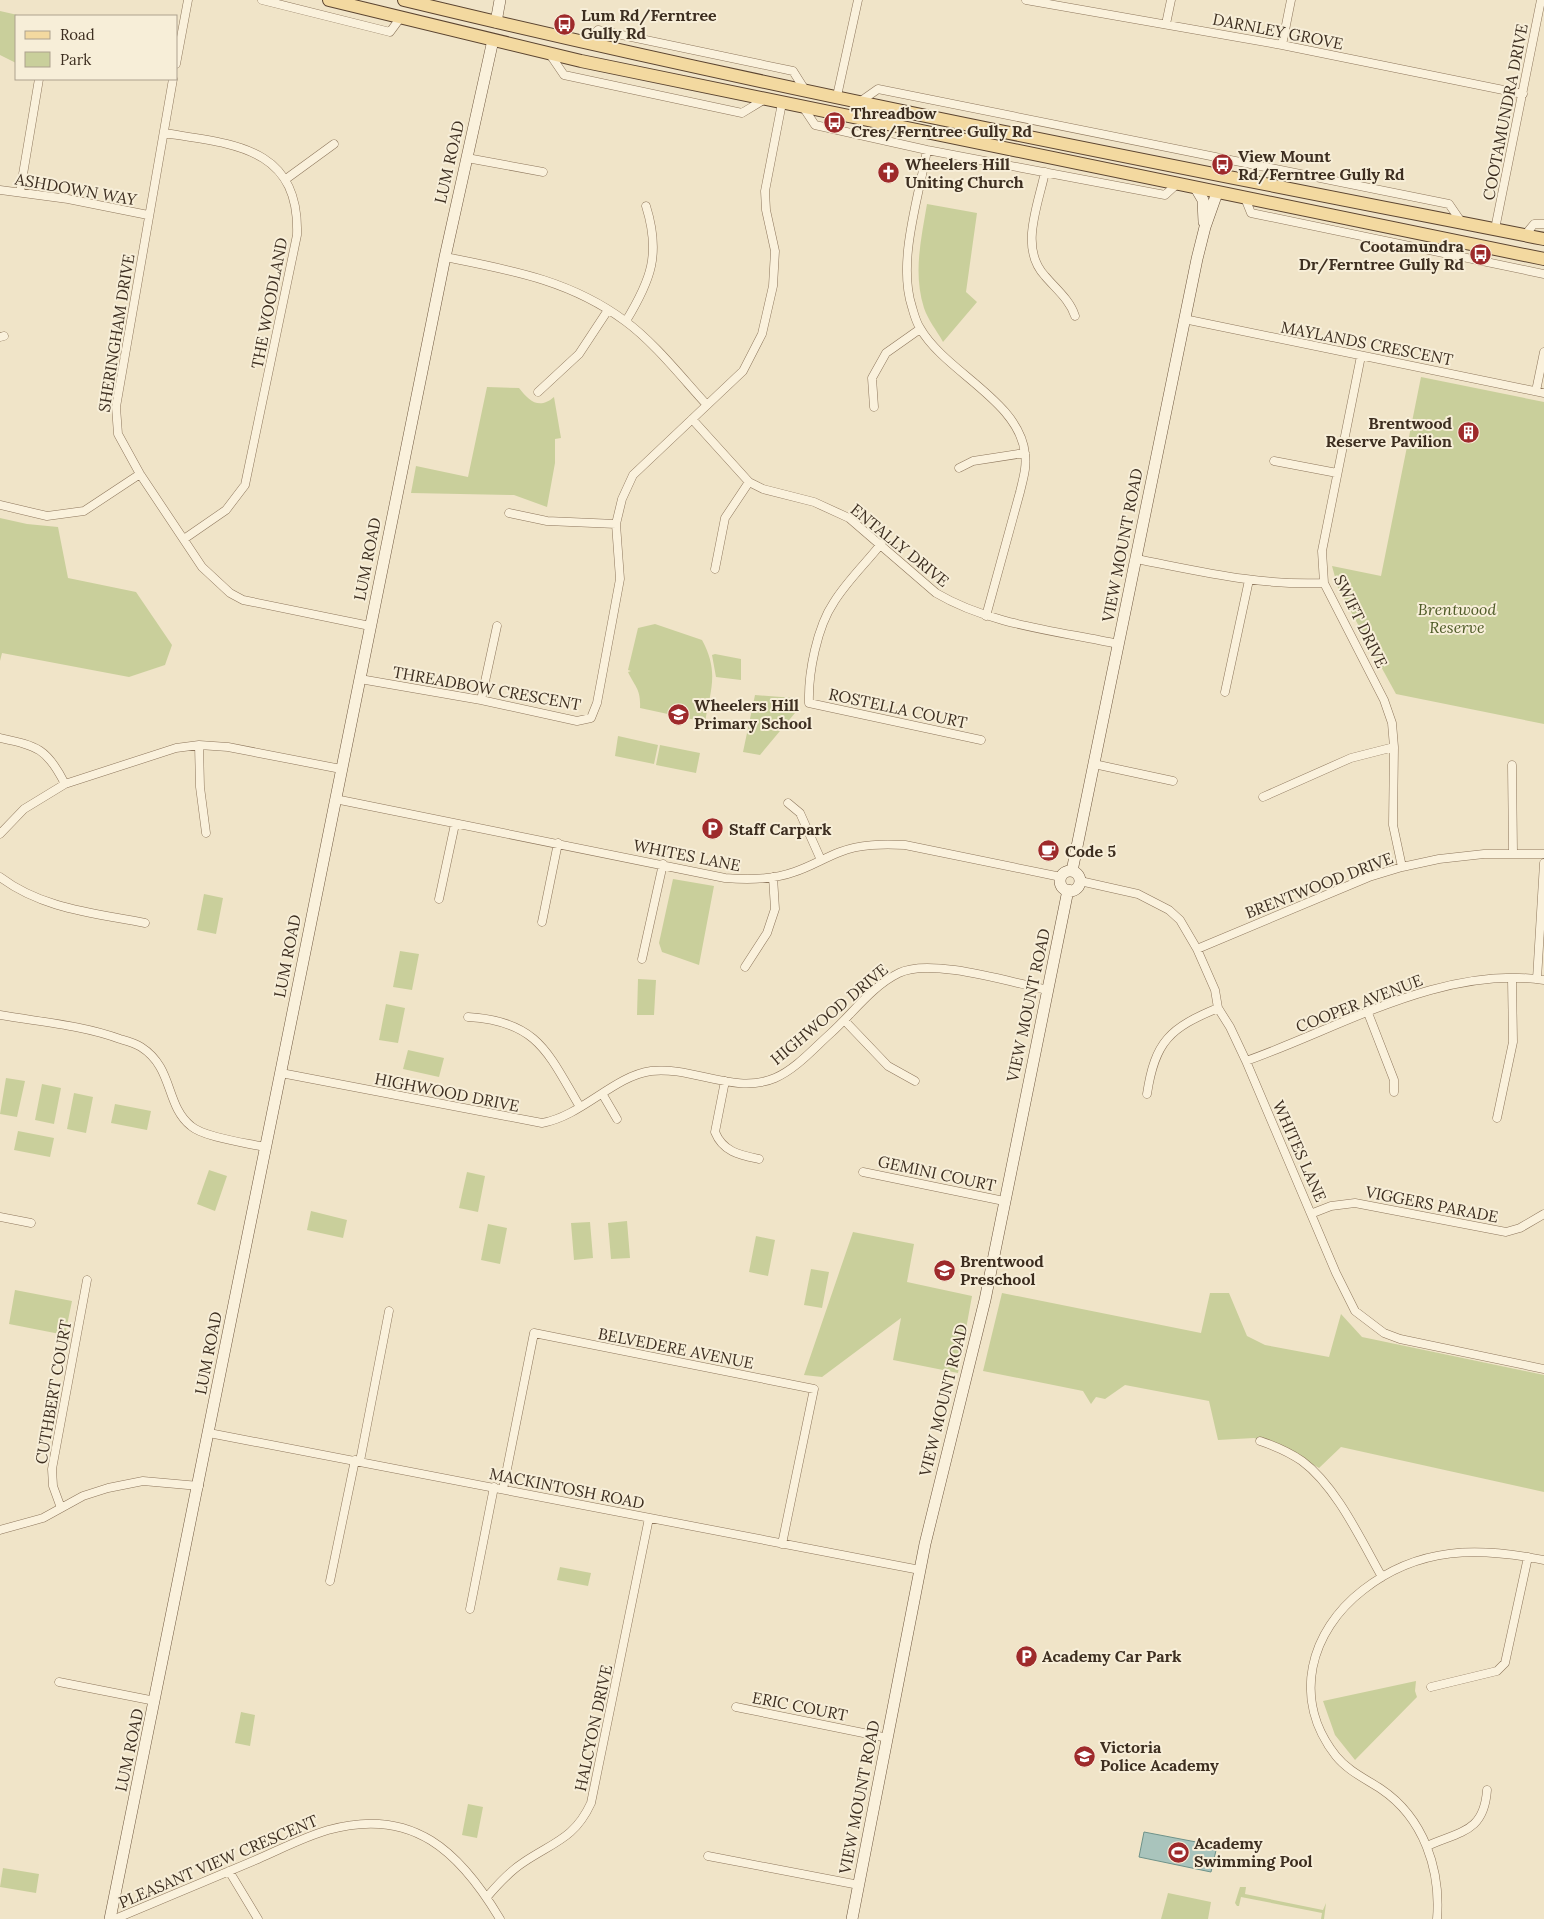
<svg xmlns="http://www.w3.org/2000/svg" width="1544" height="1919" font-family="Lora,serif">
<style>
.green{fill:#c9cf9b}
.water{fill:#a9c4bc;stroke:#6f938a}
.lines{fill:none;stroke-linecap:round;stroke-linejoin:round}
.street-casing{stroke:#8d765c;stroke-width:9}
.secondary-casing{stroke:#6f573f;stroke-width:12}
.primary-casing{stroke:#5b4430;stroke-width:14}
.street{stroke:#faf1dc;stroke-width:8}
.secondary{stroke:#faf1dc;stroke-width:11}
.primary{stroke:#f3d9a0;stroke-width:12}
.labels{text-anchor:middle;stroke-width:4;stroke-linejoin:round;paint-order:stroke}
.poi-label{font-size:16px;font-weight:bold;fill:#3d2e20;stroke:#f7eed8;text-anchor:start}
.street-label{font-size:16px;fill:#3d2e20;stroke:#f7eed8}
.park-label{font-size:16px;font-style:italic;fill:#4d5a26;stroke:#f7eed8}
</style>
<rect width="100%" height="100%" fill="#f0e4c8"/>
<path class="green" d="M0 11 22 16H16V63L0 55Z
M927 204 977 213 966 292 977 302 943 342C937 331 928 320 924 308 913 273 921 240 927 204Z
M1421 377 1544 402V724L1396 694 1338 588 1332 566 1381 576Z
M487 387 519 388C529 401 539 410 554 397L561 438 555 439V463L547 507 514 495 411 493 416 466 468 477Z
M0 518 27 524 58 527 68 578 136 592 172 645 165 665 129 677 2 653 0 661Z
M655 624 702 640C719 671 711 689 705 722L640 708C641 689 635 687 628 672L631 671 628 670 638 628Z
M715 654 741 659V680L716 677 712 655Z
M755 695 794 698 795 713 760 755 743 752Z
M618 736 658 745 654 764 615 756Z
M660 745 700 753 696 773 656 765Z
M673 879 714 886 699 965 662 952 659 943Z
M204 894 223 898 216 934 197 930Z
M400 951 419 954 412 990 393 987Z
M638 979 656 980 654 1015H637Z
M386 1004 405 1008 398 1043 379 1040Z
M408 1050 444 1058 439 1077 403 1069Z
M6 1078 25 1081 17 1117 0 1114Z
M42 1084 61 1088 54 1124 35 1120Z
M74 1093 93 1097 86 1133 67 1129Z
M115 1104 151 1111 147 1130 111 1123Z
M18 1131 54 1138 50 1157 14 1150Z
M209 1170 227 1176 215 1211 197 1204Z
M467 1172 485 1176 478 1212 459 1208Z
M311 1211 347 1220 343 1238 307 1230Z
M627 1221 630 1258 611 1259 608 1223Z
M590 1222 593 1258 574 1260 571 1223Z
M488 1224 507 1228 500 1264 481 1260Z
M853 1232 914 1244 907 1282 972 1296 958 1373 893 1360 901 1318 822 1377 804 1375Z
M756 1236 775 1240 768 1276 749 1272Z
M811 1269 829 1272 822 1308 804 1305Z
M15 1290 72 1301 65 1335 9 1324Z
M1002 1293 1201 1333 1210 1293H1229L1247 1336 1265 1345 1329 1357 1341 1314 1362 1337 1544 1375V1492L1341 1447 1319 1468 1278 1445 1254 1438 1218 1440 1209 1401 1125 1385 1105 1399 1096 1397 1091 1404 1083 1391 983 1371Z
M560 1567 591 1573 588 1586 557 1580Z
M1416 1681 1415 1691 1417 1697 1355 1760 1335 1735 1323 1701Z
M241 1712 255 1715 250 1746 235 1743Z
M468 1804 483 1807 477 1838 462 1835Z
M3 1868 39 1874 36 1893 0 1887Z
M1240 1887H1246L1245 1894 1313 1908 1323 1910 1326 1903 1324 1919H1321L1322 1913 1241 1897 1239 1906H1237L1235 1903Z
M1168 1893 1211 1902 1208 1919H1161Z"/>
<path class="water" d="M1144 1832 1217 1846 1211 1872 1139 1857Z"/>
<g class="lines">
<defs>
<path id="street" d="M262 0 390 32 401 17
M1026 0 1282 45 1523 94
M1166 24 1171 0
M586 43 598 30 793 71 805 90
M1282 45 1291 0
M549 53 564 75 742 113 765 99
M176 64 188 0
M173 79 116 407 118 434 140 474 202 567 230 593 243 600 370 626
M837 96 858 0
M861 101 878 89 1449 204 1462 223
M803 107 815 125 927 150 1165 195 1177 184
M164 133C232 144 300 146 297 235L245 485 226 510 184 539
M927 150C919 197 897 261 912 307 914 314 916 322 920 328 945 372 1020 401 1025 454 1027 467 1023 479 1020 492L986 616
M467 158 543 172
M1045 172C1038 206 1019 248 1045 276 1056 289 1070 300 1075 316
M286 179 334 144
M0 190 68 199 148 215
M20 192 39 79
M1245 198 1251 213 1544 274
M1495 229 1541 0
M1525 235 1534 224H1544
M445 257C510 270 570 280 625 321 654 342 683 379 707 405
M1184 319 1544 393
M626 321C651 280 661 254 646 206
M0 337 4 336
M1361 356 1322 551 1324 583 1384 700 1392 723 1394 747 1393 825 1402 867
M1536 391 1544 352
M538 392 579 354 608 310
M874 407 872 378 886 353 920 329
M692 419 749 482 763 489 814 502 849 518 936 593C990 625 1058 631 1118 644
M1274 461 1337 473
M959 468 973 461 1025 453
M0 505 47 516 84 511 140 474
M509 513 547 521 616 524
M881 544C866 563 847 581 834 602 817 627 808 673 809 703L981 740
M1136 559C1199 571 1259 586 1324 583
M715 569 725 518 749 482
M360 679 481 700 577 721 591 718 597 703 620 579 616 524 622 499 633 475 743 371 762 334 773 286 775 251 766 210 765 191 782 103
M1225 692 1249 580
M481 700 497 626
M0 738C37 746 47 748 65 784
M199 745 200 787 206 833
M1094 764 1173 781
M1512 765 1513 853
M1263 797 1351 758 1394 747
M335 799 725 878C748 880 772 880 794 872 810 867 824 858 840 852 860 844 883 844 905 845L1061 877
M788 803 800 813 821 860
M0 834 24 809 65 784 176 748 199 745 228 747 341 769
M0 877C42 909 95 913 145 923
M1080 881 1138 894 1169 910 1180 920 1197 949 1215 990 1218 1008 1230 1027 1246 1061 1336 1273 1355 1311 1384 1333 1400 1339 1544 1369
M439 899 455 824
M542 922 558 843
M1197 949 1369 877 1402 867 1439 859 1484 854H1544
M642 959 663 864
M745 967 767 933 775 909 773 877
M1537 979 1544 863
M1368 1013 1394 1080V1092
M0 1015C40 1022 82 1025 120 1039 127 1041 135 1043 141 1047 174 1068 165 1105 191 1126 203 1137 247 1143 264 1147
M468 1017C538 1021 548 1053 580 1107
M845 1021 888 1066 915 1081
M1246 1061C1340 1028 1442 965 1544 980
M281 1073 542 1123C582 1116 614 1076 651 1071 692 1066 735 1095 775 1078 796 1069 814 1048 831 1033 853 1013 872 986 899 973 930 957 1013 983 1048 990
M725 1081 715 1132C723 1152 740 1155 759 1159
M1147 1094C1155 1041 1170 1028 1218 1008
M603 1095 617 1119
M1497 1118 1513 1042 1512 979
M863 1172 1004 1201
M1313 1213 1331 1206 1355 1203 1506 1232 1520 1228 1544 1214
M0 1217 31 1223
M209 1433 920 1570
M1260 1441C1275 1446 1289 1452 1302 1461 1336 1486 1361 1540 1382 1577
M360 1461 389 1311
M503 1489 534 1333 814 1389 782 1544
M61 1508 53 1486 52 1469 87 1280
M0 1530 43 1518 83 1496 108 1488 143 1481 199 1486
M330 1581 355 1460
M470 1609 494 1487
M59 1682 155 1701
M1431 1687 1497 1671 1505 1663 1528 1557
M736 1707 888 1738
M1427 1846C1461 1831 1484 1832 1487 1790
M708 1856 859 1885
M229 1871 258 1919
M487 1897C498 1884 510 1871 524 1862 554 1842 575 1838 591 1803L649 1518
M115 1919C163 1899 211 1879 258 1859 281 1849 304 1837 328 1830 413 1806 460 1852 500 1919
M1437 1919C1441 1870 1424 1818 1381 1789 1366 1779 1348 1771 1336 1756 1291 1699 1310 1631 1363 1590 1419 1546 1479 1547 1544 1560"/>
<path id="secondary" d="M496 22 500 0
M1196 188 1203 200 1204 222
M1072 871 1197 259 1205 227 1217 193
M1060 881a10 10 0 1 1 20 0a10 10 0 1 1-20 0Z
M110 1919 445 257 493 40
M852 1919 925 1544 985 1300 1068 890"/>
<path id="primary" d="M329 0 581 61 1544 259
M404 0C781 91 1163 164 1544 239"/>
</defs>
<use href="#street" class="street-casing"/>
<use href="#secondary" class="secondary-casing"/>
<use href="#primary" class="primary-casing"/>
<use href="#street" class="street"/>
<use href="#secondary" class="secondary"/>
<use href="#primary" class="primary"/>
</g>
<defs>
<symbol id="bus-disc" viewBox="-11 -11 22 22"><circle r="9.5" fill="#9e2a2b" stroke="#f7eed8"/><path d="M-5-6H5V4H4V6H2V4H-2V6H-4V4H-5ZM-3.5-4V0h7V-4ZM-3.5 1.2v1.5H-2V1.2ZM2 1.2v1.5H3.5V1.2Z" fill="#fff"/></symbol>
<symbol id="church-disc" viewBox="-11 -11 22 22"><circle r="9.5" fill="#9e2a2b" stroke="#f7eed8"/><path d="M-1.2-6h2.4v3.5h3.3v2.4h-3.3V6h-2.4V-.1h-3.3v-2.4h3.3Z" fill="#fff"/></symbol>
<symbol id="building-disc" viewBox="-11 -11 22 22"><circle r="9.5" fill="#9e2a2b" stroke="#f7eed8"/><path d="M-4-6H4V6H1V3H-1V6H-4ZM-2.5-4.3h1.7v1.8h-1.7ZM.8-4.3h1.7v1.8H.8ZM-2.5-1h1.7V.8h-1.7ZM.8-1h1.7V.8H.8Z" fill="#fff"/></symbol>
<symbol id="school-disc" viewBox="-11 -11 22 22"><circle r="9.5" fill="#9e2a2b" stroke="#f7eed8"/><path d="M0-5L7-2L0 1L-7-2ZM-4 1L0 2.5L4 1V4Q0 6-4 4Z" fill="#fff"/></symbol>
<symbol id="parking-disc" viewBox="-11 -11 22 22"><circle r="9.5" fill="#9e2a2b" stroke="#f7eed8"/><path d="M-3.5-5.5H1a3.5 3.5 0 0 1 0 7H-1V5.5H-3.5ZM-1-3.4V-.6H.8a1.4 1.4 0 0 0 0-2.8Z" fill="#fff"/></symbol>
<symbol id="cafe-disc" viewBox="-11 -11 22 22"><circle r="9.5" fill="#9e2a2b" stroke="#f7eed8"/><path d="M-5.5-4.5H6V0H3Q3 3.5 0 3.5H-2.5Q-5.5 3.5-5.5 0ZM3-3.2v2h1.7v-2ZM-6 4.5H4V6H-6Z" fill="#fff"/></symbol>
<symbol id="university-disc" viewBox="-11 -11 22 22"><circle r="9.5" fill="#9e2a2b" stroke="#f7eed8"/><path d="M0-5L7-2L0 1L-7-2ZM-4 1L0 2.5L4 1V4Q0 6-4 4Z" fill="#fff"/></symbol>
<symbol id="stadium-disc" viewBox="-11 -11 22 22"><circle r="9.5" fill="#9e2a2b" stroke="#f7eed8"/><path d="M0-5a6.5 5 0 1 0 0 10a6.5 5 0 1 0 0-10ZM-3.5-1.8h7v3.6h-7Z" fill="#fff"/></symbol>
</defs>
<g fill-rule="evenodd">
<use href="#bus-disc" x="552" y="12" width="25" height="25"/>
<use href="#bus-disc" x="822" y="110" width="25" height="25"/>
<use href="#bus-disc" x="1210" y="152" width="25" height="25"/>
<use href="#church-disc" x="876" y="160" width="25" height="25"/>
<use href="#bus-disc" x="1468" y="242" width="25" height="25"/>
<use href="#building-disc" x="1456" y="420" width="25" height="25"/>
<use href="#school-disc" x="666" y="702" width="25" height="25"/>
<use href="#parking-disc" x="700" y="816" width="25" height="25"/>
<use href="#cafe-disc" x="1036" y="838" width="25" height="25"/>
<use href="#school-disc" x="932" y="1258" width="25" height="25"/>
<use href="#parking-disc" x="1014" y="1644" width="25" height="25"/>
<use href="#university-disc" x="1072" y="1744" width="25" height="25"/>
<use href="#stadium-disc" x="1166" y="1840" width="25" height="25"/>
</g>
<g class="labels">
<g class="poi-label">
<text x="581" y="21">Lum Rd/Ferntree<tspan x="581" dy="18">Gully Rd</tspan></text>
<text x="851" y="119">Threadbow<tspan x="851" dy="18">Cres/Ferntree Gully Rd</tspan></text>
<text x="1238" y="162">View Mount<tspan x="1238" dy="18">Rd/Ferntree Gully Rd</tspan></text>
<text x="905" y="170">Wheelers Hill<tspan x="905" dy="18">Uniting Church</tspan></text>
<text x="1464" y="252" text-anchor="end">Cootamundra<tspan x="1464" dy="18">Dr/Ferntree Gully Rd</tspan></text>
<text x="1452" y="429" text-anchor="end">Brentwood<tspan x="1452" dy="18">Reserve Pavilion</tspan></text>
<text x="694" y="711">Wheelers Hill<tspan x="694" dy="18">Primary School</tspan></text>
<text x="729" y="835">Staff Carpark</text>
<text x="1065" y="857">Code 5</text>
<text x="960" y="1267">Brentwood<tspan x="960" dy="18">Preschool</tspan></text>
<text x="1042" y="1662">Academy Car Park</text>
<text x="1100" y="1753">Victoria<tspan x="1100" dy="18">Police Academy</tspan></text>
<text x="1194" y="1849">Academy<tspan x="1194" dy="18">Swimming Pool</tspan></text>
</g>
<g class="street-label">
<text transform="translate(1278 31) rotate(11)" y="6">DARNLEY GROVE</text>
<text transform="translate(1505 112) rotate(-79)" y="6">COOTAMUNDRA DRIVE</text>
<text transform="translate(449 162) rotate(-77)" y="6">LUM ROAD</text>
<text transform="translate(76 189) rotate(10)" y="6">ASHDOWN WAY</text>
<text transform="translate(269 303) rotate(-79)" y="6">THE WOODLAND</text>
<text transform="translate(116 333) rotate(-81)" y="6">SHERINGHAM DRIVE</text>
<text transform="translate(1367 343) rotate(11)" y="6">MAYLANDS CRESCENT</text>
<text transform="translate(900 545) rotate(39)" y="6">ENTALLY DRIVE</text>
<text transform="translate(1122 545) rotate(-79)" y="6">VIEW MOUNT ROAD</text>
<text transform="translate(367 559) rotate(-79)" y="6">LUM ROAD</text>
<text transform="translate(1361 621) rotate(64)" y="6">SWIFT DRIVE</text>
<text transform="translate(487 688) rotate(10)" y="6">THREADBOW CRESCENT</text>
<text transform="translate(898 708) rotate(12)" y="6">ROSTELLA COURT</text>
<text transform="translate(687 855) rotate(11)" y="6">WHITES LANE</text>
<text transform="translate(1319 885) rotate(-21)" y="6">BRENTWOOD DRIVE</text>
<text transform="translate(287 956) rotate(-79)" y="6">LUM ROAD</text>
<text transform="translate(1359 1003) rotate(-21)" y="6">COOPER AVENUE</text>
<text transform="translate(1028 1005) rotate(-78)" y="6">VIEW MOUNT ROAD</text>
<text transform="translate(829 1014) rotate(-40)" y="6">HIGHWOOD DRIVE</text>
<text transform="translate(447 1092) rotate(11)" y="6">HIGHWOOD DRIVE</text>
<text transform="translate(1300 1151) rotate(66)" y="6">WHITES LANE</text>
<text transform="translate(937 1173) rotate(12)" y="6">GEMINI COURT</text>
<text transform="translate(1432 1204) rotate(11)" y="6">VIGGERS PARADE</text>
<text transform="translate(676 1348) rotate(11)" y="6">BELVEDERE AVENUE</text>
<text transform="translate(208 1353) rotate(-79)" y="6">LUM ROAD</text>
<text transform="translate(53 1392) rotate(-80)" y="6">CUTHBERT COURT</text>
<text transform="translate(943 1400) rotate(-76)" y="6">VIEW MOUNT ROAD</text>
<text transform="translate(567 1488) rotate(11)" y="6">MACKINTOSH ROAD</text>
<text transform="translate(800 1706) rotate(11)" y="6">ERIC COURT</text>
<text transform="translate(593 1728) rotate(-78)" y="6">HALCYON DRIVE</text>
<text transform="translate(129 1750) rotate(-78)" y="6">LUM ROAD</text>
<text transform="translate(859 1797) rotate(-79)" y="6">VIEW MOUNT ROAD</text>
<text transform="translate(218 1861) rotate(-23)" y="6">PLEASANT VIEW CRESCENT</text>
</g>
<g class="park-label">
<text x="1457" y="615">Brentwood<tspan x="1457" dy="18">Reserve</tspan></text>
</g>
</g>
<rect x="15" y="15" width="162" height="65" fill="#f7eed8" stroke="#ada18e"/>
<rect x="25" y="31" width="25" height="8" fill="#f3d9a0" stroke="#ada18e"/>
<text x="60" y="40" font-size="15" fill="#3d2e20">Road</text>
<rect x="25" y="52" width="25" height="15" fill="#c9cf9b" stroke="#ada18e"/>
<text x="60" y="65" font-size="15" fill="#3d2e20">Park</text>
</svg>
